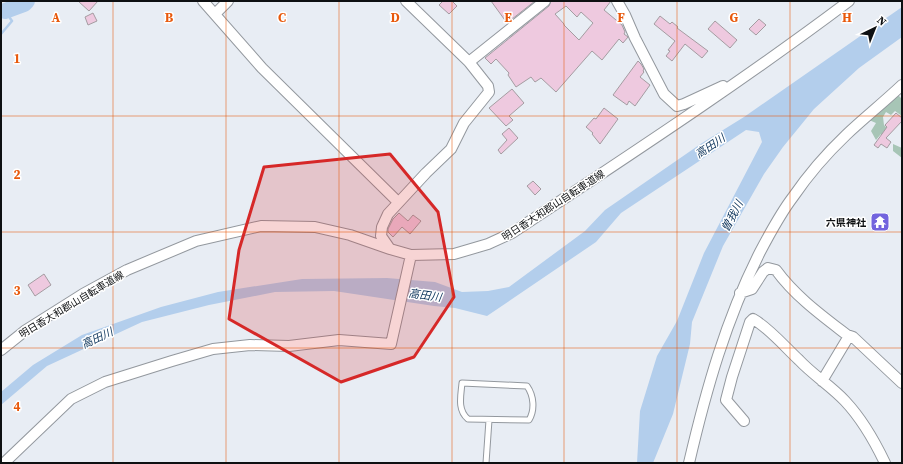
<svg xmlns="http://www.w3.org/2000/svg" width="903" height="464" font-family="'Source Serif 4','Noto Sans JP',serif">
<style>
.green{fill:#a7c5b6}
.water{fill:#b3ceec}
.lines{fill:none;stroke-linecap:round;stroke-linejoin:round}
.stream{stroke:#b3ceec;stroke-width:2.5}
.river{stroke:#b3ceec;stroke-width:16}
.building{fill:#eec9df;stroke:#a49ca1;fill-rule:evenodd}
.service-casing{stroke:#93989e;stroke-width:7}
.minor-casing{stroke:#93989e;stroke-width:12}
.service{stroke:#fff;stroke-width:5}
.minor{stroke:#fff;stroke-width:10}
.marked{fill:#d62828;fill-opacity:0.2;stroke:#d62828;stroke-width:3;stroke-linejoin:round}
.grid{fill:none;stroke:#e8590c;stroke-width:1;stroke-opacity:0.55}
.labels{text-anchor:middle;stroke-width:3;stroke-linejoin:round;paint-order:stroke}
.street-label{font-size:10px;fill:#0e1012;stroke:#fff}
.poi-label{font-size:10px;font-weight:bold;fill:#0e1012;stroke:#fff;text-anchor:end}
.water-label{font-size:11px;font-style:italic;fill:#0c345b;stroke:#fff}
.grid-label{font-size:13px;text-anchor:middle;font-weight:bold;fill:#e8590c;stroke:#fff;stroke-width:3;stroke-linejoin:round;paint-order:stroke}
</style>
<rect width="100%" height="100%" fill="#e8edf4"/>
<path class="green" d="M897 94 902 99V116L895 111 891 115 886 112 883 117 884 125 888 129 885 137 881 134 876 140 871 131 876 123 869 120Z
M893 144 902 148V158L893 151Z"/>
<path class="water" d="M902 7V37L859 68 814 109 783 147 764 174 723 246 692 322 690 344 673 414 653 463H637L640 411 657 356 677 321 704 253 762 142 759 132 746 130 621 213 596 242 487 316 455 308 434 306 334 291 275 292 209 305 142 322 47 366 1 405V392L33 365 82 335 161 307 218 292 302 279 387 278 435 282 462 292 488 291 509 287 585 231 605 210 702 143 744 117Z"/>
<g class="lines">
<path class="stream" d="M1 34 12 21 5 11"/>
<path class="river" d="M5 11 24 4 27 1"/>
</g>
<path class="building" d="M78 1H98L89 11Z
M443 1H452L457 6 449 14 439 5Z
M491 1H535L507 23Z
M551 1H611L604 10 622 25 625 32 624 34 628 37 623 43 619 39 602 60 592 51 556 92 541 78 535 82 531 77 516 87 508 75 509 73 496 59 491 64 485 58 549 6ZM566 6 577 17 581 12 593 23 579 40 564 25V24L555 14Z
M93 13 97 21 88 25 85 17Z
M660 16 670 24 672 22 678 27 677 28 708 51 702 58 685 44 672 61 666 56 670 51 668 50 675 41 654 24Z
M759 19 766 25 756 35 749 29Z
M715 21 737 40 730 48 708 29Z
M638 61 641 64 644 69 643 71 644 72 640 77 650 85 635 106 629 101 627 105 613 95Z
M512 89 524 103 509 116 513 120 506 126 489 108Z
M604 108 618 119 600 144 592 134 593 133 586 127 594 118 596 119Z
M896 113 902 118V121L886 138 891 142 887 148 881 144 878 148 874 145 887 127 885 125Z
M509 128 518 138 501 154 498 150 507 140 502 134Z
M533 181 541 189 535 195 527 186Z
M399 213 408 221 413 215 421 221 410 234 402 227 393 237 388 232V229L393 219Z
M44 274 51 285 35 296 28 285Z"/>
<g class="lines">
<defs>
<path id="service" d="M462 383 527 386C534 396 535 410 529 420L468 419C457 410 461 395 462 383Z
M486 463 489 420"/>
<path id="minor" d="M203 1 262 68 398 202
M617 1 625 15 635 38 664 94 677 106 684 104 723 86
M215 14 228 1
M469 62 545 1
M390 249 381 236 382 227 388 214 426 173 451 149 464 123 489 92 488 86 469 62 406 1
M740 293 752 289 763 272 768 268 776 270C795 296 821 315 847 335L853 337 902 383
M1 350 26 330 83 294 127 270 196 241 261 226 315 227 350 235 390 249 411 255 454 254 488 244 512 233C625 158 740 83 849 1
M822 381 849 336
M744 421 726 400 732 377 750 322 753 319C768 327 786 348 799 360 813 375 831 386 845 401 861 418 875 442 885 463
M4 463 71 399 105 382 172 361 213 349 250 345 289 346 339 340 391 344 411 255
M689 463C706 390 726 319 760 252 770 233 780 214 793 197 808 175 826 154 846 135 864 118 884 102 902 85"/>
</defs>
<use href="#service" class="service-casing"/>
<use href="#minor" class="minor-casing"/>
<use href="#service" class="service"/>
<use href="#minor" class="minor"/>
</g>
<path class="marked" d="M390 154 438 212 454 297 414 357 341 382 229 319 239 250 264 167Z"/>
<path class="grid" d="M113 1V463M226 1V463M339 1V463M452 1V463M564 1V463M677 1V463M790 1V463M1 116H902M1 232H902M1 348H902"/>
<defs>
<symbol id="temple-square" viewBox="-11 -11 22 22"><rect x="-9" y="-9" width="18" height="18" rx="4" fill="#7364de" stroke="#fff"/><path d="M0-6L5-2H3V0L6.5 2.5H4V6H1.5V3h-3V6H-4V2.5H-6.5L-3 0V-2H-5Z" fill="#fff"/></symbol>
</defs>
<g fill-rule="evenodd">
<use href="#temple-square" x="869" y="211" width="22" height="22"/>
</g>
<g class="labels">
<g class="street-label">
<text transform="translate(553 205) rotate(-33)" y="4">明日香大和郡山自転車道線</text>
<text transform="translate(71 304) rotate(-31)" y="4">明日香大和郡山自転車道線</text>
</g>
<g class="poi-label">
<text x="866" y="226">六県神社</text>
</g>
<g class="water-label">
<text transform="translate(710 146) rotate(-34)" y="4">高田川</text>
<text transform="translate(732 216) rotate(-62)" y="4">曽我川</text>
<text transform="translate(425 295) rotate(8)" y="4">高田川</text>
<text transform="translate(97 338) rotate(-25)" y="4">高田川</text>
</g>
</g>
<g class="grid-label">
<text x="56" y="22">A</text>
<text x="169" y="22">B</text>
<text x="282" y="22">C</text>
<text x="395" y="22">D</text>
<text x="508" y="22">E</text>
<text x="621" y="22">F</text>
<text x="734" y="22">G</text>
<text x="847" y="22">H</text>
<text x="17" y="63">1</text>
<text x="17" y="179">2</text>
<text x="17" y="295">3</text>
<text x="17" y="411">4</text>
</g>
<rect width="903" height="464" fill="none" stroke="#0e1012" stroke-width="4"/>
<g transform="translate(875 28) rotate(43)" stroke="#ffffff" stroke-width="3" paint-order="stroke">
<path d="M0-3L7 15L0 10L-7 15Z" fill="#0e1012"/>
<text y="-6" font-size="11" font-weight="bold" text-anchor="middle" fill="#0e1012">N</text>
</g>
</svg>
